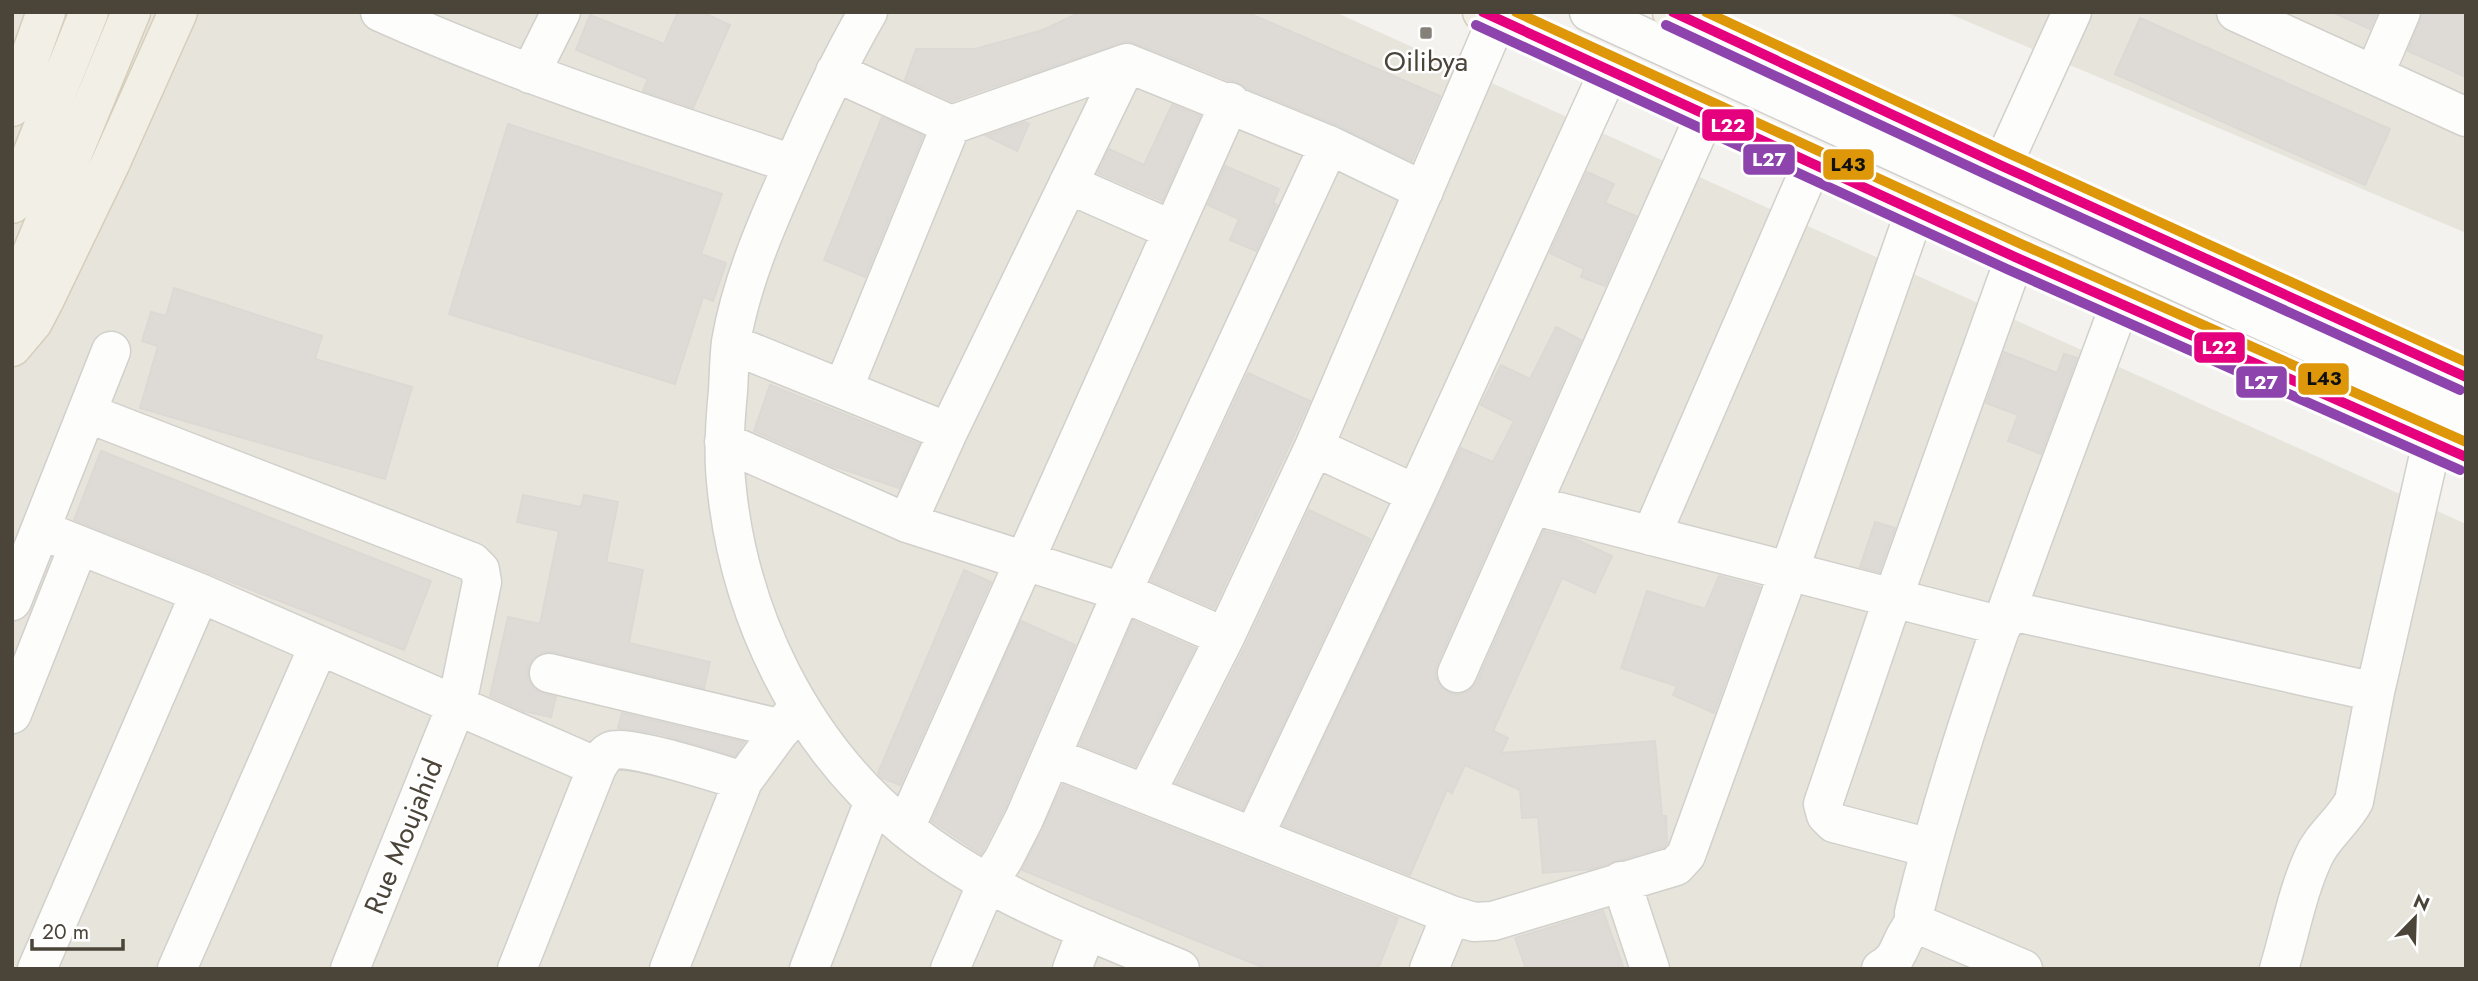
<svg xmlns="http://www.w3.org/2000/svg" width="2478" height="981" font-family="Jost,sans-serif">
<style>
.residential{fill:#e7e4dc}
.building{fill:#dedbd6;stroke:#dcd9d4;stroke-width:2}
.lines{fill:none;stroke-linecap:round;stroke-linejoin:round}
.minor-casing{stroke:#d2d0cb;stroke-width:41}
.major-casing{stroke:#d6cebb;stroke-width:41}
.minor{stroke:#fdfdfc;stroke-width:38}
.major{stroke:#f2efe6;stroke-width:38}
.bus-1-casing{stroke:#fff;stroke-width:16}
.bus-2-casing{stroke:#fff;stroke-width:16}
.bus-3-casing{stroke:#fff;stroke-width:16}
.bus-1{stroke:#e5007d;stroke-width:10}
.bus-2{stroke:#8e44ad;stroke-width:10}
.bus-3{stroke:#dd9709;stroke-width:10}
.poi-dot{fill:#868178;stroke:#fff;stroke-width:2.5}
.labels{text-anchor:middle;stroke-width:5;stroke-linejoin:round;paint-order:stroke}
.poi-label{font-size:28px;fill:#4b4439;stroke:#fff}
.street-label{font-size:28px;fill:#4b4439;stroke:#fff}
.line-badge{stroke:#fff;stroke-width:2.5}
.badge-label{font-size:19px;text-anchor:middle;font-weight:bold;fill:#fff}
.pale-badge-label{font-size:19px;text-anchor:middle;font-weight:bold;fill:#111}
</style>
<rect width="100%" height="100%" fill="#f4f2ee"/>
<path class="residential" d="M12 12H1335L2466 524V969H12Z
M1945 12H2466V233Z"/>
<path class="building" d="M678 12H702L730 25 693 108 643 91 648 79 576 50 590 15 664 44Z
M1081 12H1246L1440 96 1412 161 1337 125 1246 88 1238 82 1228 80 1135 43 1126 41 952 101 905 80 916 49H975L1043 30Z
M2332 12H2377L2370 29Z
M2422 12H2466V77L2408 51Z
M2140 18 2390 129 2365 185 2115 74Z
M1172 105 1200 116 1162 201 1098 173 1109 149 1144 165Z
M882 117 923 136 865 277 824 260Z
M1025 122 1029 124 1017 151 986 136Z
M508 124 722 194 701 254 726 263 713 301 703 297 675 384 449 314Z
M1225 166 1279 189 1273 203 1277 205 1256 251 1230 240 1239 219 1208 205Z
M1587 172 1614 184 1605 203 1636 216 1605 286 1581 277 1584 269 1550 253Z
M174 288 322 336 315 359 412 387 385 479 140 408 158 346 142 341 151 312 166 316Z
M1556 327 1581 340 1437 664 1435 676 1440 686 1449 693 1460 695 1469 691 1477 682 1544 531 1573 538 1612 556 1595 593 1562 578 1493 731 1508 738 1501 753 1655 741 1662 816H1666L1667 843 1664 847 1591 869 1543 873 1538 817 1522 818 1520 790 1465 765 1452 793 1447 790 1410 875 1283 825 1461 448 1493 462 1514 421 1481 405 1501 365 1530 379Z
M2004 352 2057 373 2064 354 2077 358 2041 454 2008 441 2018 415 1986 403Z
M1248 373 1310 401 1214 608 1151 581Z
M770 385 919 444 899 488 833 466 754 431Z
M101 451 431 581 404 650 74 520Z
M523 495 581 507 584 495 618 502 606 562 643 570 629 643 710 662 704 688 554 652H543L533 658 528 667V679L534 689 556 697 551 717 524 711 490 696 508 617 540 624 559 531 517 522Z
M1309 510 1370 539 1243 809 1176 783 1245 647Z
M1875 522 1895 528 1879 572 1860 567Z
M964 570 991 582 900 785 882 778 878 773Z
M1719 576 1760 587 1714 713 1673 695 1677 686 1621 668 1647 591 1705 609Z
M1021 621 1075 645 1004 810 981 854 932 821Z
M1133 621 1195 648 1135 766 1080 745Z
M622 713 744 742 735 756 660 734 618 728Z
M1063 785 1398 918 1378 969H1267L1022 870Z
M1603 911 1624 969H1526L1515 938Z"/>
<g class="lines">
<defs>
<path id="minor" d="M380 12C514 72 654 118 793 164
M868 12C837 65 812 120 788 176 764 230 741 284 731 342 729 358 729 375 728 391 725 421 723 451 726 481 738 614 801 744 905 828 985 893 1086 930 1180 969
M1589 12 2466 414
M2236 12 2466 117
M835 72 951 125 1127 63 1329 145 1424 191
M530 74 561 12
M2374 75 2401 12
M2002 166 2072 12
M1068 184 1172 230
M731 344 948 432
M843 389 951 125
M87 413 472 562 480 570 482 582 457 704 350 969
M724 442 907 523 1122 592 1225 637
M1314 447 1416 494
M1532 505 2002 626
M907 523 948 432 1127 63
M41 530 200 593 597 767
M1651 536 1812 164
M12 601 111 351
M2007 610 2375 692
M549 673 782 729
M1457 673 1705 115
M12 714 79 545
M1052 757 1451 915 1474 922 1493 921 1676 866 1686 855 1689 847 1789 571 1915 211
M1146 793 1225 637 1314 447 1497 19
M905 828 1230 102
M1254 836 1416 494 1609 71
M1930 848 1834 823 1826 815 1823 804 1893 598 2015 257
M1621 881 1650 969
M1915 923 2023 969
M37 969 200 593
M177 969 319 645
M517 969 597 767C601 761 604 754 611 751 629 744 719 774 743 781
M669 969 743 781 799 705
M809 969 874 801
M950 969 987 883 1003 860 1024 819 1122 592 1329 145
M1072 969 1087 930
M1429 969 1451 915
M1881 969C1896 961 1897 953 1904 939 1909 929 1915 925 1914 913 1965 705 2046 505 2120 304
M2279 969C2290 933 2297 893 2313 858 2322 836 2343 822 2354 801L2375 692 2432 442"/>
<path id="major" d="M1482 12 2015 257 2466 457
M1672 12 2002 166 2466 377
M12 107 46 12
M12 204 89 12
M12 301 131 12
M12 347 33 322 44 301 111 162 178 12"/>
</defs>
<use href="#minor" class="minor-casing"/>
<use href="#major" class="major-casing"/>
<use href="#minor" class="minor"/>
<use href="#major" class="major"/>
<defs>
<path id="bus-1" d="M1483 12 2015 257 2466 457
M1673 12 2002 166 2466 377"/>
<path id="bus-2" d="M1476 25 2009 270 2460 470
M1666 25 1996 179 2460 390"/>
<path id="bus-3" d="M1516 12 2021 244 2466 442
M1706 12 2008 153 2466 362"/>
</defs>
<use href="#bus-1" class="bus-1-casing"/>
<use href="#bus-2" class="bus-2-casing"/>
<use href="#bus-3" class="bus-3-casing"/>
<use href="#bus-1" class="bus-1"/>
<use href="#bus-2" class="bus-2"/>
<use href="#bus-3" class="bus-3"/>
</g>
<rect class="poi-dot" x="1419" y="26" width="14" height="14" rx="3.5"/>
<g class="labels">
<g class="poi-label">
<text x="1426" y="71">Oilibya</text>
</g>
<g class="street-label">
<text transform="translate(403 836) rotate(-68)" y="10">Rue Moujahid</text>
</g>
</g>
<g class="line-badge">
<rect x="1701" y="108" width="54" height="34" rx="7" fill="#e5007d"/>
<rect x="1742" y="143" width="54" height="33" rx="7" fill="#8e44ad"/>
<rect x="1822" y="148" width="53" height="33" rx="7" fill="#dd9709"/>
<rect x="2193" y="331" width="53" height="33" rx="7" fill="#e5007d"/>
<rect x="2297" y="362" width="53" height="34" rx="7" fill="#dd9709"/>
<rect x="2235" y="365" width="53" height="34" rx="7" fill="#8e44ad"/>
</g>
<g class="badge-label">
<text x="1728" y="132">L22</text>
<text x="1769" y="166">L27</text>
<text x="2219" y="354">L22</text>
<text x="2261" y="389">L27</text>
</g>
<g class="pale-badge-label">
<text x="1848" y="171">L43</text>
<text x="2324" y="385">L43</text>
</g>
<rect width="2478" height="981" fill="none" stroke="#4b4439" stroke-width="28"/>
<g transform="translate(2415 918) rotate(23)" stroke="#ffffff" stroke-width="5" paint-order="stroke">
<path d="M0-5L12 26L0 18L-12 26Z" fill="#4b4439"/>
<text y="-10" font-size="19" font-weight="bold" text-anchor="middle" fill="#4b4439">N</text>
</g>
<path d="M32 939v10h91v-10" fill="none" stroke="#4b4439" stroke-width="3.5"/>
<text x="42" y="939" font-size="21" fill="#4b4439" stroke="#ffffff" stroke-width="5" paint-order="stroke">20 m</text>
</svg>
